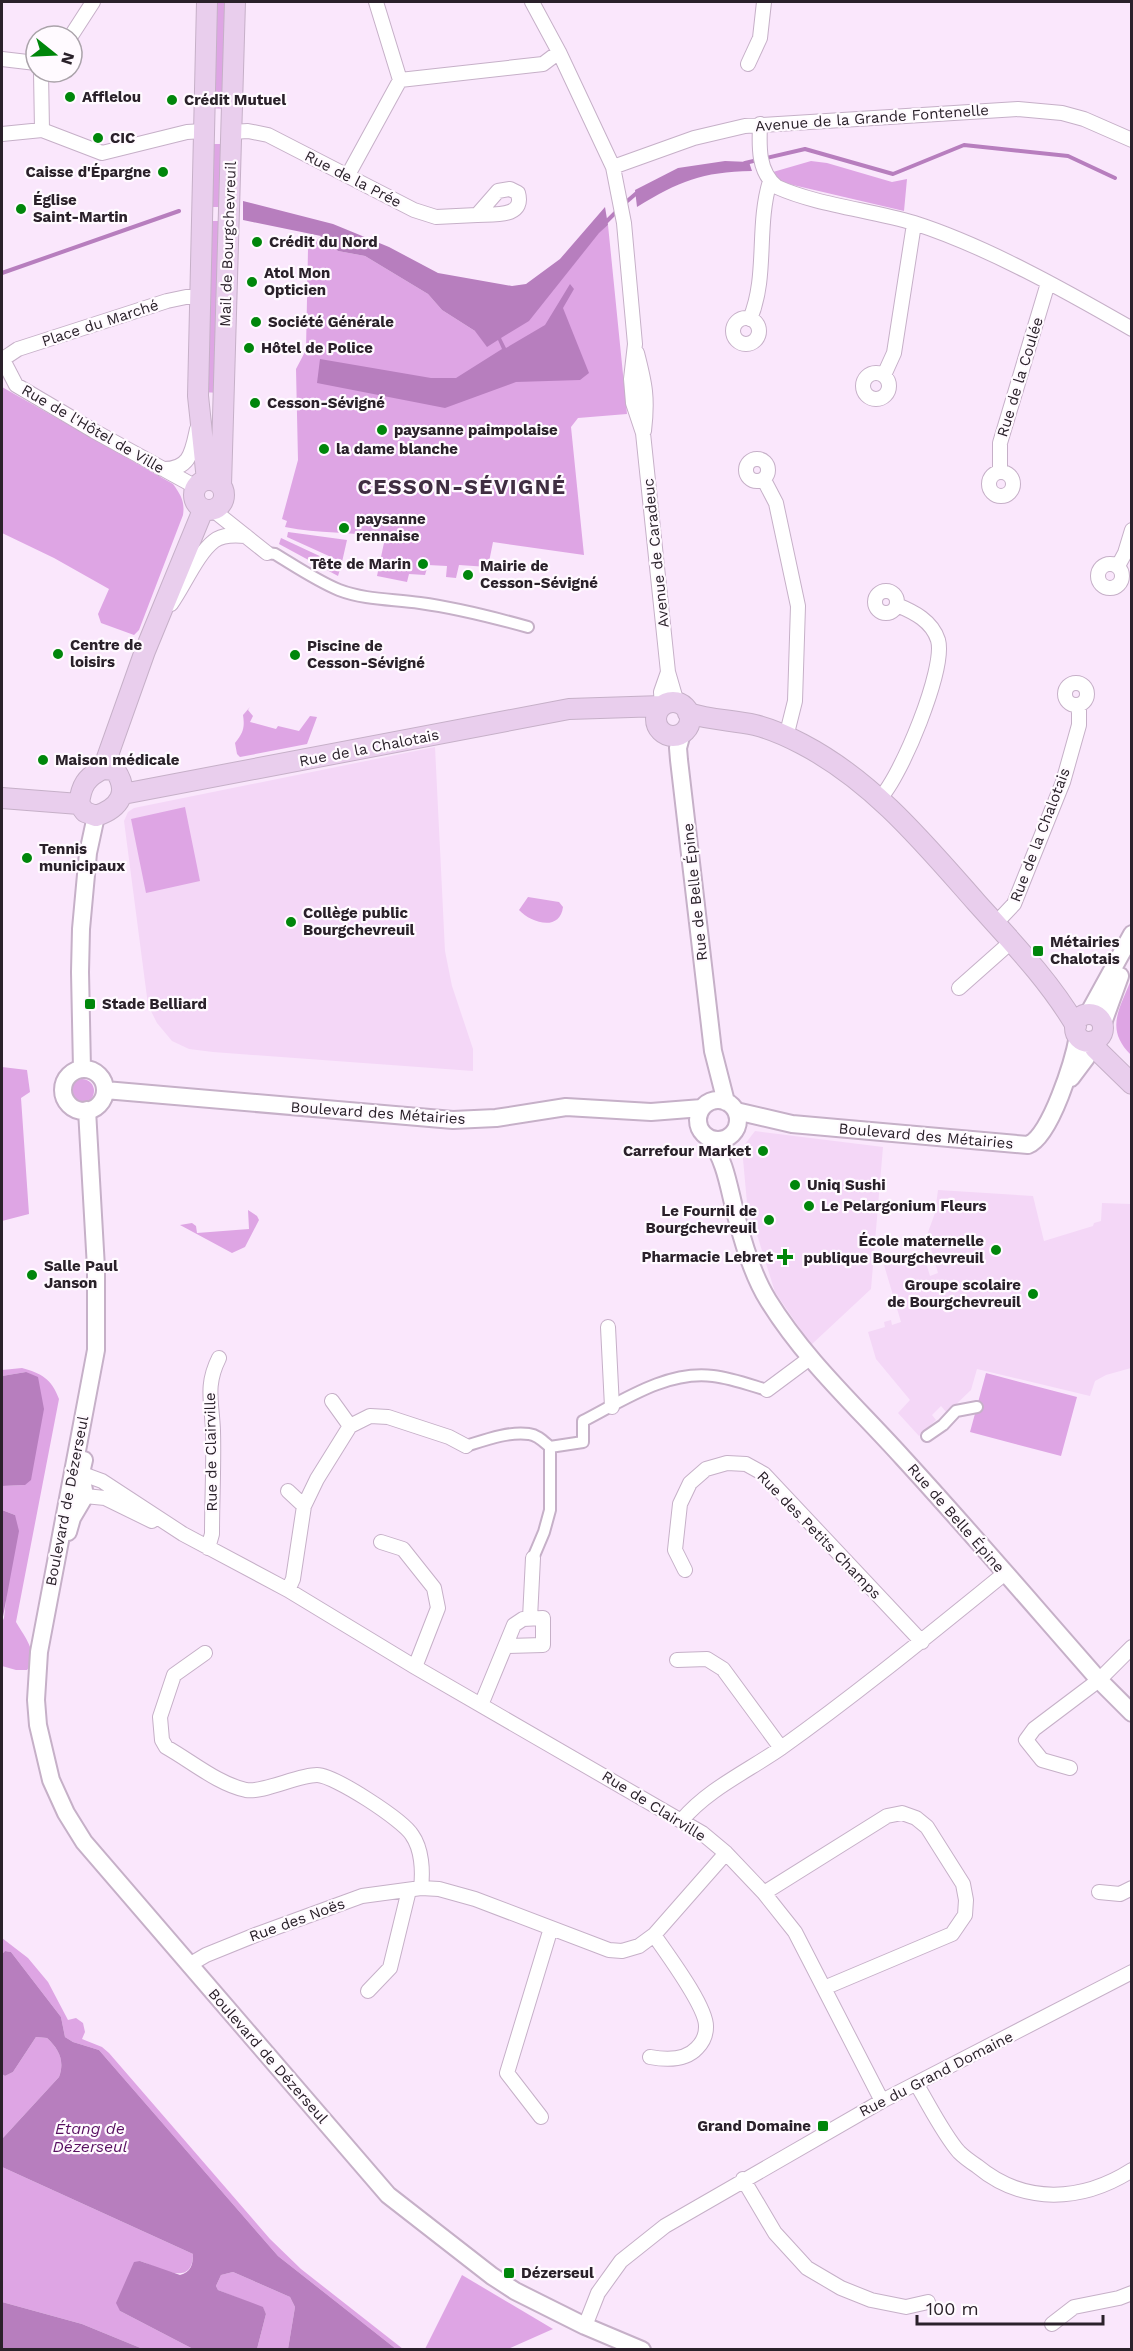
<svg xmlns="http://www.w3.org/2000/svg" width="1133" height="2351" font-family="'Work Sans',sans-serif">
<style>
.built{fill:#f4d7f7}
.green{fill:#dea5e4}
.water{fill:#b77ebe}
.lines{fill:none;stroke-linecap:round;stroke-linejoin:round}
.stream{stroke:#b77ebe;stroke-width:4}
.pedestrian-casing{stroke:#c6b0c8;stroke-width:14}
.minor-casing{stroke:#c6b0c8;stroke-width:16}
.tertiary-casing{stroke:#c6b0c8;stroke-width:20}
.secondary-casing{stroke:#c6b0c8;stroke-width:22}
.pedestrian{stroke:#fff;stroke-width:10}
.minor{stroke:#fff;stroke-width:14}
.tertiary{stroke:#fff;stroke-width:16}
.secondary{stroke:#e9ceed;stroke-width:20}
.poi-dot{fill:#00860b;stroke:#fffaff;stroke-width:2}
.labels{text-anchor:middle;stroke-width:4.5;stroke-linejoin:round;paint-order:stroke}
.poi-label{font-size:15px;font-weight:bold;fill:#2a212a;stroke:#fffaff;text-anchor:start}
.street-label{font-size:15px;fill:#2a212a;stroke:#fffaff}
.water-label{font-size:16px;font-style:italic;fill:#581061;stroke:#fffaff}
.district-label{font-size:21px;font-weight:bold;letter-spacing:1.5px;fill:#402e42;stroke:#fffaff}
</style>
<rect width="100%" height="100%" fill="#fae7fc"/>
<path class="built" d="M435 747 445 951 452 986 473 1049V1071L213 1052 189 1049 172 1041 157 1023 148 1005 124 821 128 812 134 808Z
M755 1131 883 1147 871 1289 811 1345 775 1292 747 1203 742 1148Z
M938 1190 1033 1196 1044 1241 1093 1226 1094 1223 1101 1221 1102 1203 1131 1204V1368L1106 1375 1095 1381 1090 1396 977 1369 971 1390 947 1413 941 1406 932 1415 936 1420 919 1436 898 1413 910 1400 876 1359 868 1332 885 1327 884 1322 891 1320 892 1325 901 1322 884 1265 923 1253 930 1276 938 1273 927 1235 935 1213Z"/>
<path class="green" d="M212 2H229L227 109 209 108Z
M208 144H224L223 207H207Z
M811 161 827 163 892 182 907 179 904 211 793 185 781 181 773 172Z
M206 221H224L220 393 202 392Z
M608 225 627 414 578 418 571 427 584 555 493 542 488 567 459 565 456 578 446 577 447 566 428 565 425 575 409 574 407 582 377 576 385 538C351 531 319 534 285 527L287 521 282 519 298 460 296 369 306 350 308 249 321 236 338 251 365 256 428 294 442 310 475 331Z
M2 387 173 484C181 495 185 502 183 515L139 630 134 635 101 623 98 614 109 589 54 558 2 533Z
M288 532 347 540 342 562 287 537Z
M281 538 341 566 338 576 279 544Z
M250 707 248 710 253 716 250 722 276 729 278 726 299 731 310 716 317 717 307 744 240 757 237 754 235 743C243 733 245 728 243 715Z
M185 807 200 881 146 893 131 819Z
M528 897 559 902 563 907C560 932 531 923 519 910Z
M1131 980V1055C1105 1029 1119 1010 1131 980Z
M2 1067 27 1070 30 1092 21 1098 29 1214 2 1221Z
M70 1091a12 12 0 1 1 24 0a12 12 0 1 1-24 0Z
M248 1210 257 1216 259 1220 245 1247 232 1253 180 1225 192 1223 196 1226 197 1233 249 1229Z
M22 1368C41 1373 52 1379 59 1399L16 1622C24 1636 41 1656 27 1670H16L2 1666V1622L4 1618 15 1515 2 1510V1486L25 1485 26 1372 2 1376V1370Z
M986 1373 1077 1397 1061 1456 970 1432Z
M2 1938 28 1958 48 1982 68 2020 76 2018 83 2023 85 2032 82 2039 102 2047 109 2053 270 2239 301 2269 403 2349H396L278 2256 99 2050 73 2042 65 2037 61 2017 11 1952 5 1951 2 1954Z
M36 2037 47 2038C59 2049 65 2061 59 2077L2 2139V2074L5 2076 13 2072Z
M2 2167 193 2254C193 2289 159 2267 140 2261L120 2311 193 2349H143L82 2324 2 2302Z
M233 2272 290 2297 295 2307 288 2349H257L266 2314 263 2308 218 2290 216 2286 221 2275Z
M462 2275 553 2329 508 2349H425Z"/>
<path class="water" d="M725 161 749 162 752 171C701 172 680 181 637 207L635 190 678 168Z
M243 201 333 224 389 247 438 273 512 286 526 284 560 259 605 207 608 225 599 233 529 321 501 338 506 348 545 325 570 284 574 289 563 308 589 373 580 380 516 382 445 408 317 383 320 359 431 378H456L502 349 498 340 487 347 475 331 442 310 428 294 365 256 338 251 321 236 243 220Z
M26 1372 38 1377 44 1409 31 1480 25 1485 2 1486V1376Z
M2 1510 15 1515 19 1531 2 1622Z
M5 1951 11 1952 61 2017 65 2037 73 2042 99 2050 278 2256 396 2349H288L295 2307 290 2297 233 2272 221 2275 216 2286 218 2290 263 2307 266 2314 257 2349H193L120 2311 116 2303 134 2262 140 2261 180 2275C191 2272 193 2265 193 2254L2 2167V2139L59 2077C65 2061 59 2049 47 2038L36 2037 13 2072 5 2076 2 2074V1954Z
M2 2302 82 2324 143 2349H2Z"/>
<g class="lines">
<path class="stream" d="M745 163 805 149 893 174 964 145 1068 156 1115 178
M625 203 639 191
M605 223 617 211
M2 273 179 211"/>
<defs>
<path id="pedestrian" d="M267 553 275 554C295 566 317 581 339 590 365 600 393 599 420 603 457 608 492 617 528 627
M927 1436 943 1425 956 1411 977 1407
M466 1446C485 1440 509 1431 529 1434 538 1435 544 1442 550 1447V1510L544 1532 533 1558
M550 1447 583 1442V1421C622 1401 667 1370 713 1376 731 1378 750 1385 767 1390"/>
<path id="minor" d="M376 2 400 80
M532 2 559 52 613 167 624 223 635 344 631 379 633 403 643 433 668 672 677 703
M71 36 93 2
M2 59 36 63
M748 64 760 38 764 2
M41 72 42 130
M760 124C759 147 758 172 777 187 817 205 871 210 914 223 986 246 1066 291 1132 329
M232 132 248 131 268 135 414 210 436 217 477 215
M2 134 42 130 102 153 187 132 203 131
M613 167 694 138 745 126 1018 109 1062 113 1084 119 1132 140
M348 175 400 80 543 64 559 52
M510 189 518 193C525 218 494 214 477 215L498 191Z
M733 331a13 13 0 1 1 26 0a13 13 0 1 1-26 0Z
M750 319C768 276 756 227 770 181
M637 353C645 384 648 398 644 431
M2 358 16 385 94 431 196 487
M3 359 18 349 167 301 186 297H200
M863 386a13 13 0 1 1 26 0a13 13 0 1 1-26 0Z
M884 375 894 353 914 224
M746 470a11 11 0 1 1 22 0a11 11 0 1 1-22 0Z
M162 469C190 470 192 452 197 429
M1000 472V443L1048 283
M989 484a12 12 0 1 1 24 0a12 12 0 1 1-24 0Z
M764 480 776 503 798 606 795 701 786 737
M216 509 218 514 267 553
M1098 576a12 12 0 1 1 24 0a12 12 0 1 1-24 0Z
M1118 566 1125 553 1132 530
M875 602a11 11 0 1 1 22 0a11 11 0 1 1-22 0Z
M171 604C184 586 197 554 214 541 223 534 236 535 246 536
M1065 694a11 11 0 1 1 22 0a11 11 0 1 1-22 0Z
M662 706 661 692 668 672
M880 798C901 777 946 668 938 640 932 621 914 612 897 605
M996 923 1014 904 1063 782 1079 725V705
M959 988 1012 941
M608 1327 612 1407
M767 1390 810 1358
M332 1401 350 1426
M72 1470 102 1481 183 1534 288 1590 415 1667 702 1833 726 1853 764 1893 795 1932 882 2101
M288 1491 304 1506
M85 1496 105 1498 152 1521
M381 1542 403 1549 434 1588 438 1608 415 1667
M208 1548 212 1534C212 1499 214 1465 213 1431 212 1402 205 1386 219 1358
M685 1570 675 1550 680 1504 690 1483 706 1469 727 1463 746 1464 764 1474 922 1642
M288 1590 293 1579 304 1506 317 1479 350 1426 370 1416 388 1417 449 1437 466 1446
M530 1618 533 1558
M205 1653 174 1675 160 1717 162 1740 166 1747C191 1761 218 1784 246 1790 263 1793 298 1775 317 1775 334 1775 403 1820 412 1835 422 1849 423 1871 421 1888
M677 1660 707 1659 723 1669 781 1748
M481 1705 514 1625 523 1619 543 1618V1645L506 1646
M1070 1768 1042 1760 1026 1740 1034 1729 1099 1680 1132 1647
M682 1820C708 1789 748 1771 781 1748 858 1693 931 1633 1004 1574
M1099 1892 1120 1894 1132 1888
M764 1893 887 1816 902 1813 916 1818 927 1827 963 1884 966 1900 965 1915 952 1934 824 1988
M189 1965 206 1955 258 1934 362 1896 421 1888 439 1889 475 1899 609 1950 622 1951 639 1946 654 1935 726 1853
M368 1991 390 1968 409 1890
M650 2057C666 2060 685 2061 697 2048 702 2043 706 2035 706 2027 707 2007 667 1954 654 1935
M917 2085C929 2105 944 2135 959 2152 964 2157 971 2162 977 2166 1024 2205 1082 2202 1132 2170
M541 2117 507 2073 551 1928
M743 2179 775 2233 807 2268 841 2288 871 2300 906 2307 928 2302
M1052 2324 1074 2307 1119 2298 1132 2293
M585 2326 598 2293 621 2261 665 2226 882 2101 1132 1972"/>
<path id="tertiary" d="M682 733 678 748 679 760 713 1051 726 1102
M1088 1014 1132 934
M1103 1023 1120 976
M82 1069 80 972 81 929 88 853 96 816
M63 1090a21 21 0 1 1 42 0a21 21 0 1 1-42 0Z
M1071 1078 1086 1058 1091 1042
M105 1090 453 1120 496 1118 566 1107 651 1112 702 1108
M698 1120a20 20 0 1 1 40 0a20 20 0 1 1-40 0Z
M87 1110 96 1268V1350L39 1652 36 1700 38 1725 51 1780 66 1813 84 1842 388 2195 492 2276 515 2291 585 2326 642 2350
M736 1111 792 1124 1028 1145C1051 1136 1074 1059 1078 1036
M709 1138C727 1163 729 1191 737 1219 744 1246 753 1276 768 1300 805 1360 856 1406 903 1458 970 1531 1034 1606 1099 1680L1132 1713
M68 1532 72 1518 85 1496 81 1473 84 1460"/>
<path id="secondary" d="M194 495a15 15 0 1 1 30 0a15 15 0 1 1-30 0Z
M207 480 198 396 207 2
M221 486 235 2
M656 719a17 17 0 1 1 34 0a17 17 0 1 1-34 0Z
M688 713C710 720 733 720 755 725 771 729 787 736 802 744 873 781 924 843 976 902 1011 941 1049 980 1076 1026
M103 769 145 651 203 510
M103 769 115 770C130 792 120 808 96 816L85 812 79 804C81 786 86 777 103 769Z
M123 794 569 709 662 706
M2 798 79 804
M1075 1028a14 14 0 1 1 28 0a14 14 0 1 1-28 0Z
M1093 1041 1095 1048 1132 1084"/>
</defs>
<use href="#pedestrian" class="pedestrian-casing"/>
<use href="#minor" class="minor-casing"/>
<use href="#tertiary" class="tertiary-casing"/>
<use href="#secondary" class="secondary-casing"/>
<use href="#pedestrian" class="pedestrian"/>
<use href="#minor" class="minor"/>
<use href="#tertiary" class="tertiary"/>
<use href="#secondary" class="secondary"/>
</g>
<g class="poi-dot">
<circle cx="70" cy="97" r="6"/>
<circle cx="172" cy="100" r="6"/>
<circle cx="98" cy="138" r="6"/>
<circle cx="163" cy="172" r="6"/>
<circle cx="21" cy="209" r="6"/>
<circle cx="257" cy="242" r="6"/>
<circle cx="252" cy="282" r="6"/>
<circle cx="256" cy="322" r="6"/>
<circle cx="249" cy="348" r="6"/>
<circle cx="255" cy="403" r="6"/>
<circle cx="382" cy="430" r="6"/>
<circle cx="324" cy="449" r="6"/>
<circle cx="344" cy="528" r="6"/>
<circle cx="423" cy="564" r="6"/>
<circle cx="468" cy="575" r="6"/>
<circle cx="58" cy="654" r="6"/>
<circle cx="295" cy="655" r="6"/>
<circle cx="43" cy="760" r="6"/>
<circle cx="27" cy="858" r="6"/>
<circle cx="291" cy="922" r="6"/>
<rect x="1032" y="945" width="12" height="12" rx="3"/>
<rect x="84" y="998" width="12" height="12" rx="3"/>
<circle cx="763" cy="1151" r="6"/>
<circle cx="795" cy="1185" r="6"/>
<circle cx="809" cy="1206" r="6"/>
<circle cx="769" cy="1220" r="6"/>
<circle cx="996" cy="1250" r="6"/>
<path d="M782 1248h6v6h6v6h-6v6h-6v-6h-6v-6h6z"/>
<circle cx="32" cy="1275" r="6"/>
<circle cx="1033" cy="1294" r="6"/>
<rect x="817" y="2120" width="12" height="12" rx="3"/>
<rect x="503" y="2267" width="12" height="12" rx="3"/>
</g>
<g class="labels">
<g class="poi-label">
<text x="82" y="102">Afflelou</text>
<text x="184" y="105">Crédit Mutuel</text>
<text x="110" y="143">CIC</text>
<text x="151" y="177" text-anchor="end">Caisse d'Épargne</text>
<text x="33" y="205">Église<tspan x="33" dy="17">Saint-Martin</tspan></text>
<text x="269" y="247">Crédit du Nord</text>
<text x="264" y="278">Atol Mon<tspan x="264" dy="17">Opticien</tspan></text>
<text x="268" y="327">Société Générale</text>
<text x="261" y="353">Hôtel de Police</text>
<text x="267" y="408">Cesson-Sévigné</text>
<text x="394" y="435">paysanne paimpolaise</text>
<text x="336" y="454">la dame blanche</text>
<text x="356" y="524">paysanne<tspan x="356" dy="17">rennaise</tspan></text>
<text x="411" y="569" text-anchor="end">Tête de Marin</text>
<text x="480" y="571">Mairie de<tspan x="480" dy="17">Cesson-Sévigné</tspan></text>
<text x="70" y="650">Centre de<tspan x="70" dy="17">loisirs</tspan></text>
<text x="307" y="651">Piscine de<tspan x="307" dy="17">Cesson-Sévigné</tspan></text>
<text x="55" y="765">Maison médicale</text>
<text x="39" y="854">Tennis<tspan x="39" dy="17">municipaux</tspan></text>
<text x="303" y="918">Collège public<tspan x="303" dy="17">Bourgchevreuil</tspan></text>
<text x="1050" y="947">Métairies<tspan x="1050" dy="17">Chalotais</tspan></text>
<text x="102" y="1009">Stade Belliard</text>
<text x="751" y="1156" text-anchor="end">Carrefour Market</text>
<text x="807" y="1190">Uniq Sushi</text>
<text x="821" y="1211">Le Pelargonium Fleurs</text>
<text x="757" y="1216" text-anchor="end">Le Fournil de<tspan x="757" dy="17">Bourgchevreuil</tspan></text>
<text x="984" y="1246" text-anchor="end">École maternelle<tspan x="984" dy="17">publique Bourgchevreuil</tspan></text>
<text x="773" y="1262" text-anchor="end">Pharmacie Lebret</text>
<text x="44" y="1271">Salle Paul<tspan x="44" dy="17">Janson</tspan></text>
<text x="1021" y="1290" text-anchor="end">Groupe scolaire<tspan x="1021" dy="17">de Bourgchevreuil</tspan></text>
<text x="811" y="2131" text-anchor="end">Grand Domaine</text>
<text x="521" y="2278">Dézerseul</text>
</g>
<g class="street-label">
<text transform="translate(872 118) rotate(-4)" y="5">Avenue de la Grande Fontenelle</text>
<text transform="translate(353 179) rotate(27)" y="5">Rue de la Prée</text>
<text transform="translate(228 244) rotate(-88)" y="5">Mail de Bourgchevreuil</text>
<text transform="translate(100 323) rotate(-18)" y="5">Place du Marché</text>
<text transform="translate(1020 377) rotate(-73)" y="5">Rue de la Coulée</text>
<text transform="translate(93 429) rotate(30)" y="5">Rue de l'Hôtel de Ville</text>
<text transform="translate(656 553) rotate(-96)" y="5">Avenue de Caradeuc</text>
<text transform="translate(369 748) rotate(-11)" y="5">Rue de la Chalotais</text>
<text transform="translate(1040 835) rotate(-69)" y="5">Rue de la Chalotais</text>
<text transform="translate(695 892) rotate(-96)" y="5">Rue de Belle Épine</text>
<text transform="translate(378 1113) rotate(4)" y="5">Boulevard des Métairies</text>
<text transform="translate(926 1136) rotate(5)" y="5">Boulevard des Métairies</text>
<text transform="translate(211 1452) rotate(-91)" y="5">Rue de Clairville</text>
<text transform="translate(67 1501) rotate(-79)" y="5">Boulevard de Dézerseul</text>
<text transform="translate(956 1518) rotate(49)" y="5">Rue de Belle Épine</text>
<text transform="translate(819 1535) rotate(46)" y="5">Rue des Petits Champs</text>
<text transform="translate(654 1806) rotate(32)" y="5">Rue de Clairville</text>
<text transform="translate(297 1920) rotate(-20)" y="5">Rue des Noës</text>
<text transform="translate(268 2056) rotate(49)" y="5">Boulevard de Dézerseul</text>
<text transform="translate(936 2074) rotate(-27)" y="5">Rue du Grand Domaine</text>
</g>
<g class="water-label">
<text x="90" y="2134">Étang de<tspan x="90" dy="18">Dézerseul</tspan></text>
</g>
<g class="district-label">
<text x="462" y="494">CESSON-SÉVIGNÉ</text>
</g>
</g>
<rect width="1133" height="2351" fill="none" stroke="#2a212a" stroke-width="6"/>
<g transform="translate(54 54) rotate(108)"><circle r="28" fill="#fffaff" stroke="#aaa3aa" stroke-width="1.5"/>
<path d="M0-4.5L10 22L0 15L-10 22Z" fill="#00860b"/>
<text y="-9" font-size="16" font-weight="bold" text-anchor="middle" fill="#2a212a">N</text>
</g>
<path d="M917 2315v9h186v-9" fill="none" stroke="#2a212a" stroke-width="3"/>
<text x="926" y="2315" font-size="18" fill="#2a212a" stroke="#fffaff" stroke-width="4.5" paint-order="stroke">100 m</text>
</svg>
